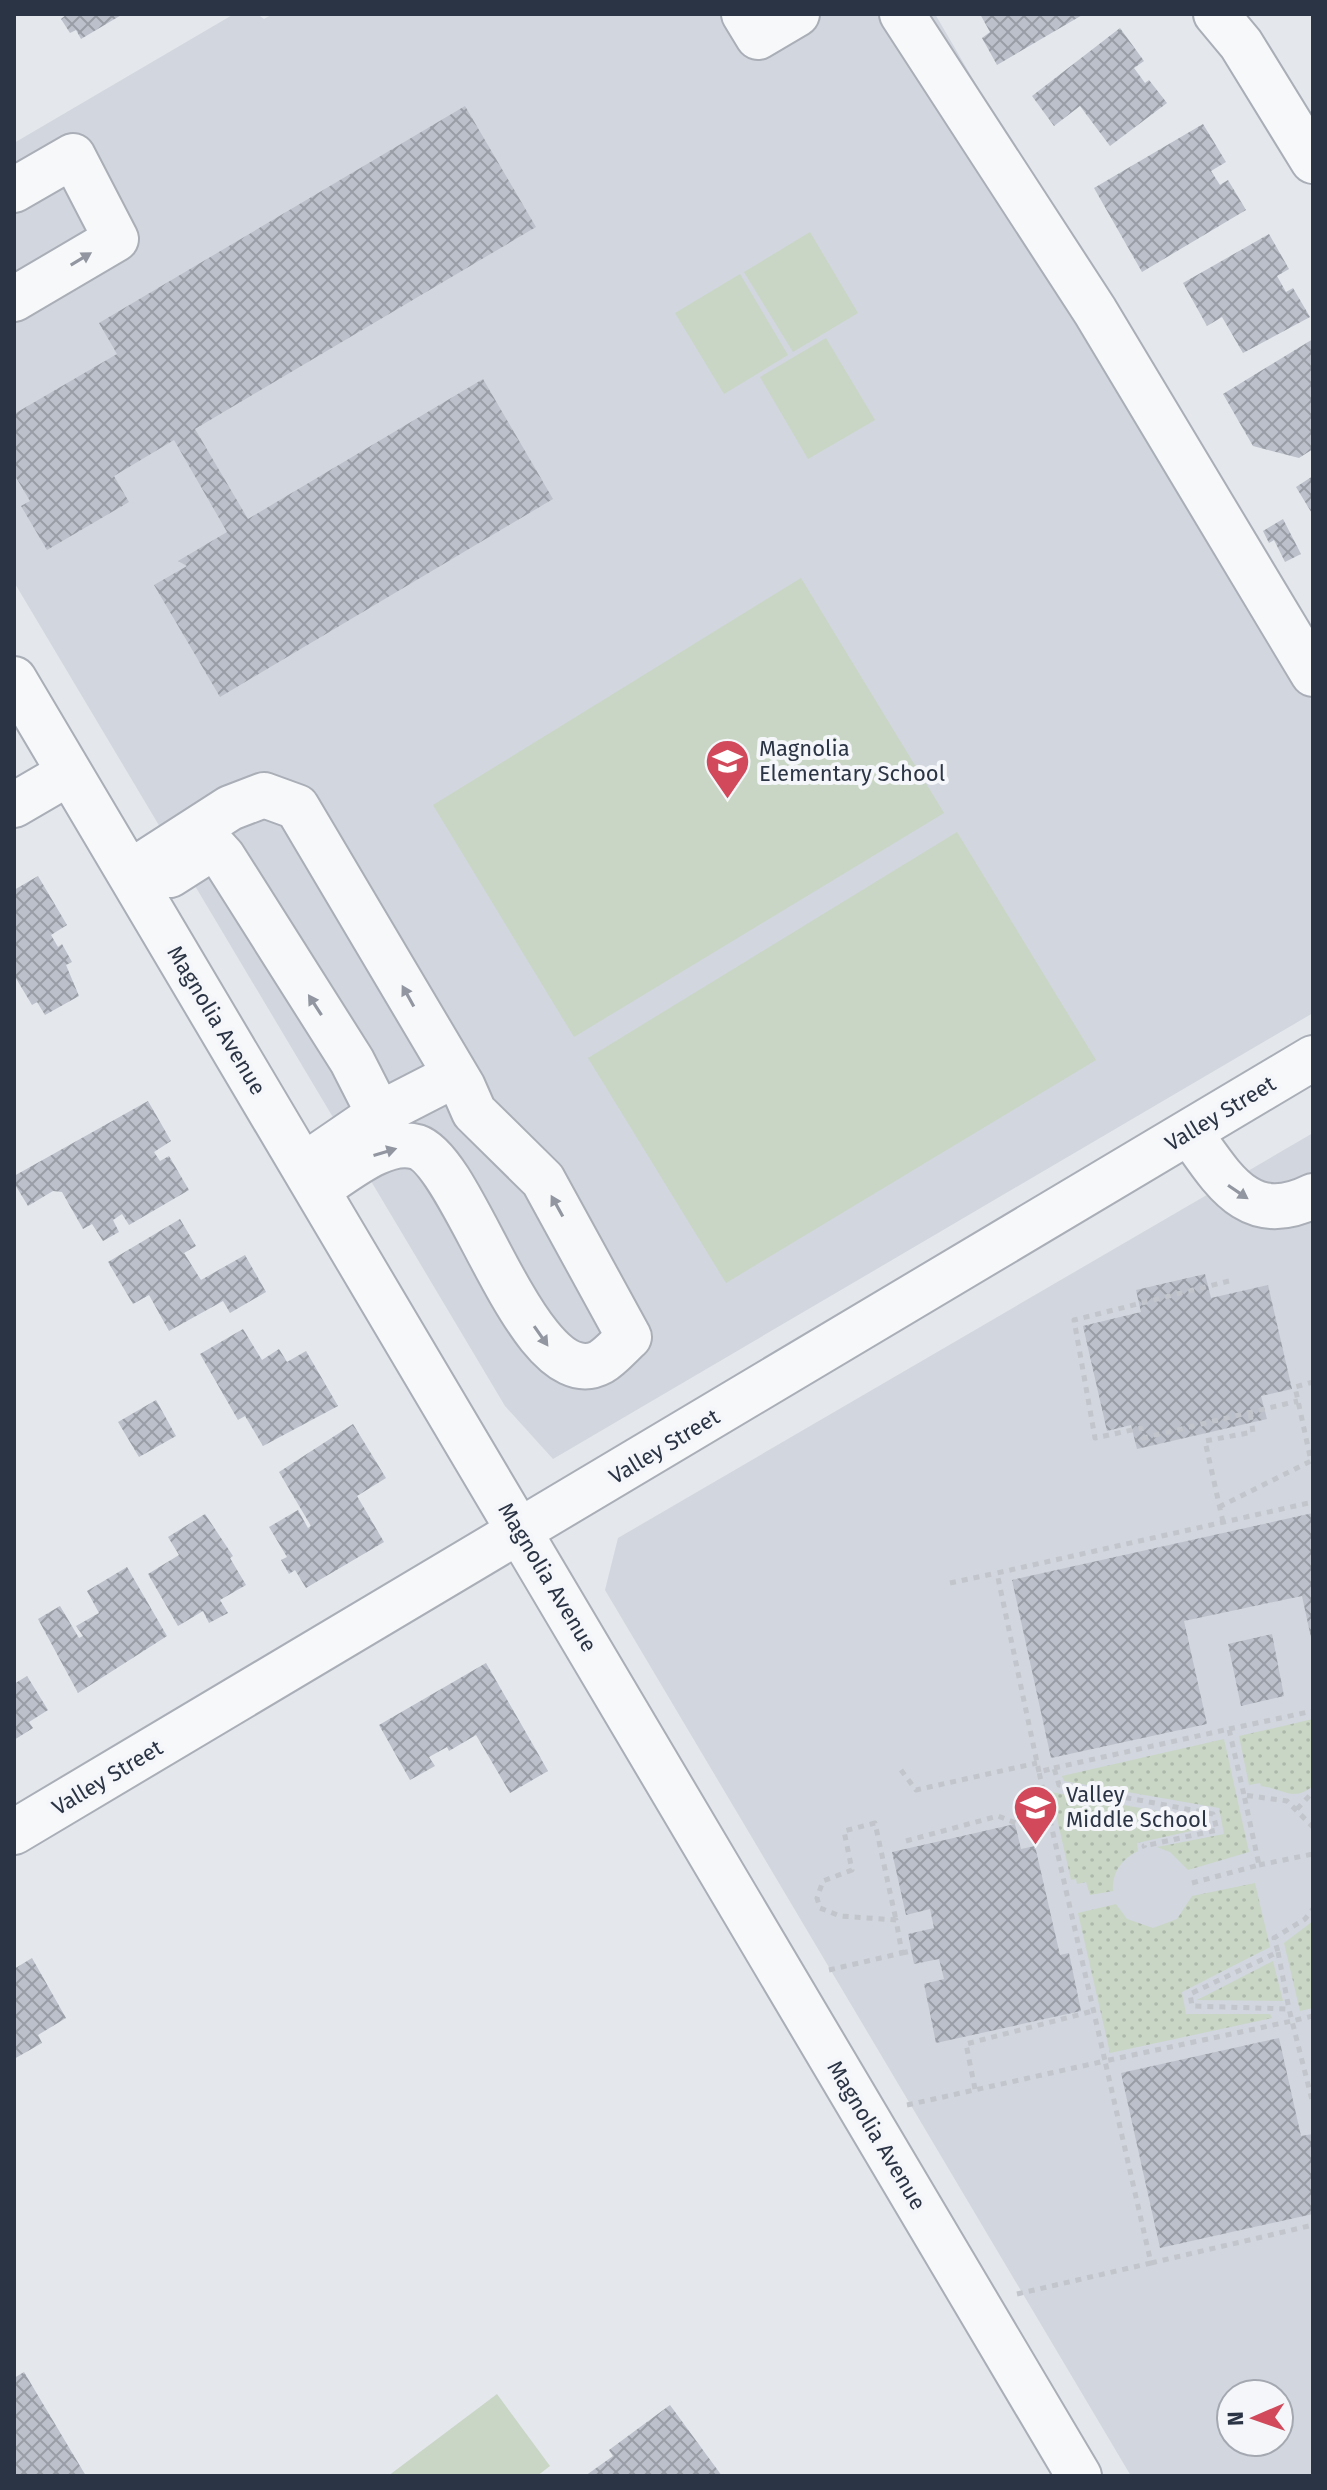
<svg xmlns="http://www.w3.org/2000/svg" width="1327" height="2490" font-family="'Fira Sans',sans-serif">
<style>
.built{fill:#d2d6de;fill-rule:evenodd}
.grass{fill:url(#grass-dots)}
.pitch{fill:#c9d6c5}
.building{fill:url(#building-cross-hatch)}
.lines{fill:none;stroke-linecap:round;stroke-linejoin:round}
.minor-casing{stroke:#a9aeb7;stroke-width:48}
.path{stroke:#c2c5cb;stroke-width:5;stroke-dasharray:6 6;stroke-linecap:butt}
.minor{stroke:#f7f8fa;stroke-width:44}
.oneway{fill:#9196a0}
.labels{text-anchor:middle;stroke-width:8;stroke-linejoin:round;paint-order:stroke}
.poi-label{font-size:22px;fill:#2b3445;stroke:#f4f6f9;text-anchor:start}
.street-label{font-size:22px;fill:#2b3445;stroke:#f4f6f9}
</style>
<defs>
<pattern id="grass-dots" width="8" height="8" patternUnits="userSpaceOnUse" patternTransform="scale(2)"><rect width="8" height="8" fill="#c9d6c5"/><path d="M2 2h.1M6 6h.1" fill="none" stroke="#adb8ab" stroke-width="1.8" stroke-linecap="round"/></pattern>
<pattern id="building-cross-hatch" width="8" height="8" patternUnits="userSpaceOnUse" patternTransform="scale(2)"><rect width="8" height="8" fill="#bbc0ca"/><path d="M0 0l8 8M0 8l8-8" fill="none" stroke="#989da6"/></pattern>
</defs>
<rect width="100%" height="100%" fill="#e4e7ec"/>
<path class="built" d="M234 14H257L264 19 273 14H935L1085 271 1313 650V1013L553 1459 505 1406 14 582V143Z
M1313 1133V2476H1131L605 1590 618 1538ZM1231 2394H1279V2442H1231Z"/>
<path class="grass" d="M1313 1719V1786C1293 1802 1284 1789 1261 1786L1260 1783 1249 1785 1239 1736Z
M1224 1739 1249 1852 1188 1870 1170 1852 1157 1847 1224 1834 1219 1808 1064 1781 1062 1776Z
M1051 1792 1207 1820 1209 1827 1137 1843 1138 1851C1122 1859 1112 1872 1113 1891L1090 1895 1086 1882 1077 1884 1076 1879 1071 1880Z
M1255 1883 1270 1947 1182 1992 1186 2014H1270L1272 2018 1110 2053 1078 1913 1116 1904 1127 1919 1153 1928 1177 1919 1192 1896Z
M1313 1921V2008L1300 2011 1284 1943Z
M1273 1961 1283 2001 1197 2000Z"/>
<path class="pitch" d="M810 232 858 313 793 352 744 272Z
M740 274 788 355 724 394 675 313Z
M826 338 875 420 808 459 760 377Z
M801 578 944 813 574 1037 433 805Z
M957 832 1096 1060 726 1283 588 1058Z
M497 2394 550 2466 537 2476H388Z"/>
<path class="building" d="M67 14H123L81 39 76 30 70 33 61 19Z
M980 14H1084L997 65 982 38 990 32Z
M1120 28 1144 61 1134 68 1145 83 1149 80 1167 103 1110 146 1080 106 1054 126 1032 96Z
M465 106 536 227 195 429 248 519 483 379 553 499 220 697 154 585 187 566 178 561 227 532 174 440 114 476 129 502 47 550 21 506 30 501 14 474V414L117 354 99 323Z
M1203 124 1226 162 1211 171 1220 185 1228 180 1246 210 1142 272 1094 188Z
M1269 234 1289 269 1277 276 1286 292 1293 288 1310 317 1243 353 1222 317 1207 326 1183 283Z
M1313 339V449L1299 458 1253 446 1223 394Z
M1313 476V515L1296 487Z
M1283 519 1301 554 1285 562 1274 540 1269 543 1263 531Z
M38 876 67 925 51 935 58 947 62 944 72 962 66 965 79 996 45 1015 37 1002 32 1005 14 975V890Z
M148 1101 171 1141 154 1152 160 1161 169 1156 189 1190 129 1225 122 1214 113 1220 119 1232 103 1241 92 1224 83 1229 62 1192 53 1191 28 1206 14 1183V1176Z
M180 1219 196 1246 184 1253 201 1280 245 1255 266 1292 230 1313 223 1301 169 1331 149 1295 133 1304 108 1262Z
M1205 1274 1211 1298 1268 1285 1292 1389 1261 1396 1267 1419 1137 1449 1131 1425 1107 1431 1083 1326 1141 1312 1136 1290Z
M243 1329 262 1360 279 1349 287 1362 306 1351 338 1406 263 1446 245 1416 238 1420 200 1354Z
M156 1400 176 1436 139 1457 118 1422Z
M353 1424 386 1478 357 1496 384 1542 306 1588 295 1570 289 1574 281 1560 287 1557 269 1527 298 1510 308 1528 311 1526 279 1472Z
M1313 1513V1647L1302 1596 1184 1621 1207 1724 1051 1758 1012 1580Z
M205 1514 233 1556 230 1558 246 1585 220 1600 228 1613 209 1623 203 1611 178 1626 148 1574 179 1555 168 1537Z
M127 1567 167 1636 78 1693 38 1619 60 1606 79 1638 83 1636 76 1626 99 1613 87 1591Z
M1272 1634 1284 1696 1241 1706 1228 1644Z
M486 1663 548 1771 510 1793 476 1735 449 1751 447 1747 429 1757 435 1766 410 1780 379 1725Z
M27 1676 48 1710 29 1722 33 1728 14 1740V1684Z
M1015 1824 1021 1849 1035 1846 1060 1955 1069 1953 1081 2011 936 2043 924 1984 944 1979 939 1959 914 1964 908 1934 934 1928 930 1909 906 1915 892 1852Z
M32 1958 66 2018 38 2035 42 2043 14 2059V1969Z
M1279 2038 1301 2136 1313 2134V2214L1160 2248 1121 2073Z
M24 2372 86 2476H14V2378Z
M670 2405 722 2476H585L613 2456 609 2450Z"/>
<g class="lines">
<defs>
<path id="minor" d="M744 14 758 37 797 14
M902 14 1095 311 1313 674
M1216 14 1241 44 1313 161
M14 190 73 156 116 239 14 299
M14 679 1079 2476
M14 805 69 773
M129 873 230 808 264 795 297 807 463 1087 474 1112 543 1180 629 1337C620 1345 611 1356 601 1362 530 1401 467 1164 417 1147 384 1137 344 1173 318 1189
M170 875 214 847 223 857 352 1061 379 1114 322 1153
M379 1114 455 1075
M1189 1132C1223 1179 1248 1228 1313 1196
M14 1832 1313 1058"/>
</defs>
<use href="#minor" class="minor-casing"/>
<path class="path" d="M1229 1281 1074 1320 1095 1438 1141 1428 1143 1438 1298 1401
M1219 1507 1311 1461 1295 1387 1313 1382
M1223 1522 1205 1441 1253 1432 1250 1413
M950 1583 997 1573
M1229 1729 1313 1711
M1054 1768 1229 1729 1244 1795
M901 1770 916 1790 1037 1763
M1039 1772 997 1573 1313 1502
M1297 1809 1313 1792
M906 1841 998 1816 1026 1827 1050 1821
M1259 1865 1313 1854
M1192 1883 1259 1865 1244 1795 1287 1801 1313 1827
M1278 1952 1289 2009
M902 1953 911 1951
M829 1970 902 1953 896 1920 840 1916 820 1908 817 1898 823 1881 852 1870 844 1831 875 1823 896 1920
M1313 2016 1292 2021 1313 2104
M975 2089 966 2044 1093 2011
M907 2105 1105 2061 1039 1772 1054 1768 1059 1785 1213 1814 1217 1830 1144 1846 1145 1848
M1151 2263 1313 2225
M1017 2294 1151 2263 1105 2061 1292 2021 1289 2009 1192 2006 1190 1994 1278 1952 1274 1938 1305 1919 1313 1909"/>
<use href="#minor" class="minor"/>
</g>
<defs><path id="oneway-solid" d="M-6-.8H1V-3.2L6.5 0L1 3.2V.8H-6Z" transform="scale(2)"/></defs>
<g class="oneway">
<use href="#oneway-solid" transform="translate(81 259) rotate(-31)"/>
<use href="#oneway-solid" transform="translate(408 996) rotate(-119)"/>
<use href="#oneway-solid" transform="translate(315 1005) rotate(-123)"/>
<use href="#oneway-solid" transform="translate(385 1152) rotate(-17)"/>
<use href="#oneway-solid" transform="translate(1238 1192) rotate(34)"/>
<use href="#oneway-solid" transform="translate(557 1206) rotate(-119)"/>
<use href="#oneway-solid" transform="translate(541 1336) rotate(55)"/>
</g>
<defs>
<symbol id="school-pin" viewBox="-11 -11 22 30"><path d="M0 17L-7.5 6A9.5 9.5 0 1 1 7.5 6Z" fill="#d1495b" stroke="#f4f6f9"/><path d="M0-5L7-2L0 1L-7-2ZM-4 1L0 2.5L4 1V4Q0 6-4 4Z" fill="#fff"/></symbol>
</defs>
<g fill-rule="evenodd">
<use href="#school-pin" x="702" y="736" width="51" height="69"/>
<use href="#school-pin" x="1010" y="1782" width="51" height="69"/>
</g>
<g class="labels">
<g class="poi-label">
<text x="759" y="756">Magnolia<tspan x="759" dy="25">Elementary School</tspan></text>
<text x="1066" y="1802">Valley<tspan x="1066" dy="25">Middle School</tspan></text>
</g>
<g class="street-label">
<text transform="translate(217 1020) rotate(59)" y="8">Magnolia Avenue</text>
<text transform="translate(1220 1113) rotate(-31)" y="8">Valley Street</text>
<text transform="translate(664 1446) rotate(-31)" y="8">Valley Street</text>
<text transform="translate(548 1577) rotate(59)" y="8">Magnolia Avenue</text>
<text transform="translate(107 1777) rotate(-31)" y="8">Valley Street</text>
<text transform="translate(877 2135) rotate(59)" y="8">Magnolia Avenue</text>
</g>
</g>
<rect width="1327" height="2490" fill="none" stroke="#2b3445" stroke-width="32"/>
<g transform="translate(1255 2418) rotate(268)"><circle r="38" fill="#f4f6f9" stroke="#a4a8b1" stroke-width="2"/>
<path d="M0-6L14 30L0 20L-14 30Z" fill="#d1495b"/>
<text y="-12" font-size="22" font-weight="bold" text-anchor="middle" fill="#2b3445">N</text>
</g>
</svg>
